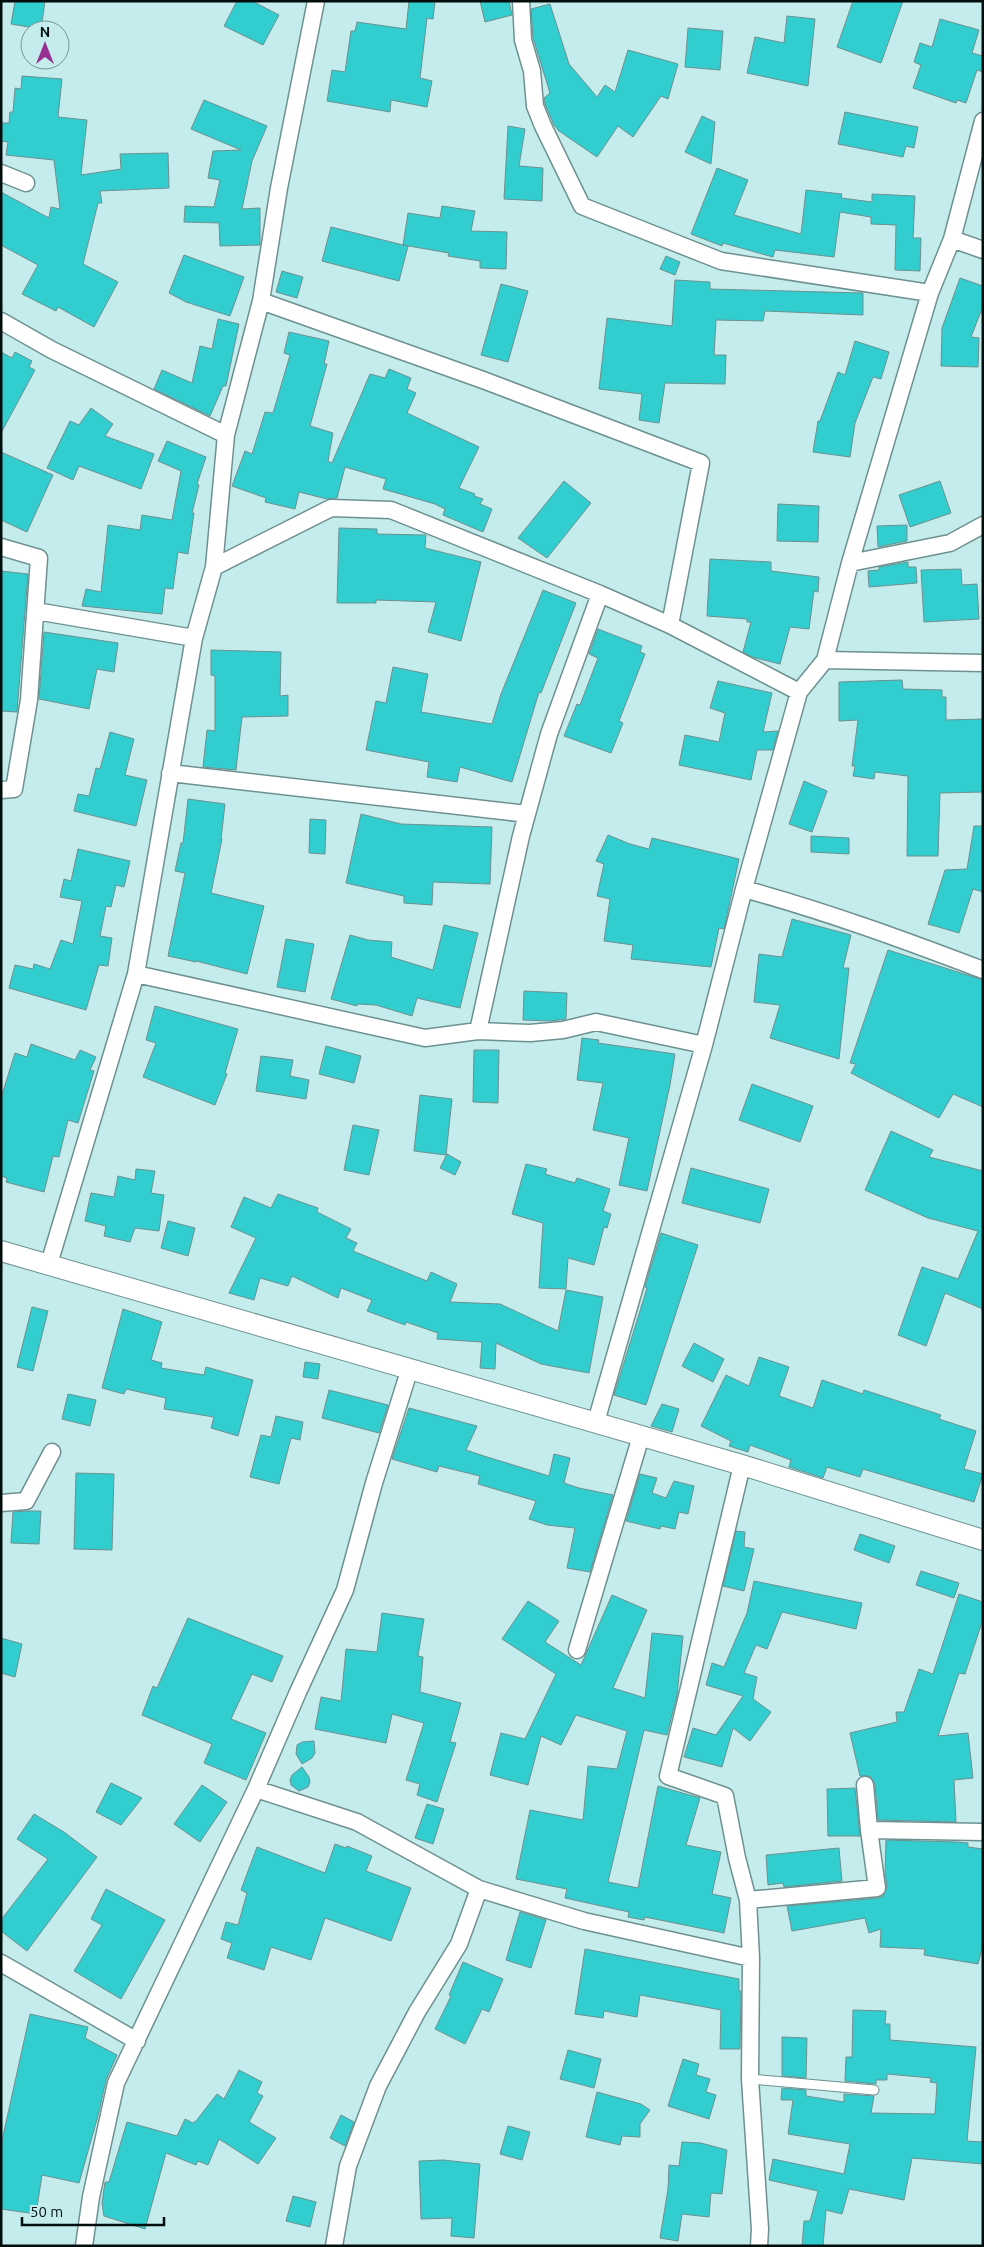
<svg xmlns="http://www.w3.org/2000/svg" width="984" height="2247" font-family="Ubuntu,sans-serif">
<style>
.building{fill:#32cecf;stroke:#6c9090}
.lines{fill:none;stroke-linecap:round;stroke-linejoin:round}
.service-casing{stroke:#6d9191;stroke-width:11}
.minor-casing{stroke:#6d9191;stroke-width:19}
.tertiary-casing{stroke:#6d9191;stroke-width:22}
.service{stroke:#fff;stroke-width:9}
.minor{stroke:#fff;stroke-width:16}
.tertiary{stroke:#fff;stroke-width:20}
</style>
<rect width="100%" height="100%" fill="#c5ecec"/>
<path class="building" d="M15 1H45L41 29 11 24Z
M237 1H252L279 15 263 45 224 26Z
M409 1H435L433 19 427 18 420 78 432 81 427 107 391 100 390 112 327 101 332 70 345 72 351 31H355L357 22 406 29Z
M480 1H509L512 15 485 22Z
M853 1H903L881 63 837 47Z
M550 4 569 64 597 97 605 85 615 92 628 50 678 64 668 99 661 96 633 137 618 126 597 157 559 131 554 125 545 104 544 98 550 93 533 38 531 9Z
M787 16 815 19 808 86 747 73 755 37 784 43Z
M940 19 979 30 972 53 983 56V72L977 70 966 103 957 100 956 103 913 88 921 65 914 62 920 43 932 47Z
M688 28 723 31 720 70 685 67Z
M22 76 62 79 58 117 87 120 81 175 121 169 120 154 168 153 169 188 100 191 102 203H98L83 264 118 282 94 327 58 307 56 311 22 294 38 265 1 245V192L49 218 51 207 60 209 54 160 6 155 8 142 1 141V123H9L10 112H13L15 88 21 89Z
M204 100 267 126 252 161 242 209 260 208V245L220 246 219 223 184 222 185 206 214 207 220 180 208 178 213 151 241 150 191 129Z
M845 112 918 127 914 148 906 146 903 157 838 144Z
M702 116 715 122 711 164 685 152Z
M508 126 525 129 519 166 543 168 542 201 504 199Z
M717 168 748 180 734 215 801 234 806 190 842 194 841 198 872 202V194L915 196 913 238H921L920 271 895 270 896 225 871 224V217L840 212 834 257 775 250 773 257 723 243 722 246 691 234Z
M442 206 475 211 471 231 507 232 506 269 480 268V261L448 256 449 253 403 245 408 246 399 281 322 261 331 227 403 245 408 213 440 218Z
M184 255 244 277 230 316 186 302 169 293Z
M666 256 680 262 675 275 660 269Z
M282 271 303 277 297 298 276 292Z
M960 278 983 286V306L971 337 979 338 978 367 941 366 942 328Z
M675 280 710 282V289L863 293V315L765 311 763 321 716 320 714 355H726L725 384 665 383 659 423 639 420 642 394 599 389 607 318 672 326Z
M501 284 528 291 508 362 481 355Z
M218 319 239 324 226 386H223L210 416 154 389 162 370 192 383 200 346 212 349Z
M289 332 329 341 324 364H327L310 426 333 433 328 461 332 463 370 374 385 378 389 369 411 378 407 389 416 393 407 413 479 447 459 488 475 494 474 496 483 499 480 504 492 509 483 532 443 515 445 509 435 504 383 489 386 479 345 467 337 498 327 499 299 492 295 509 265 502 266 498 232 486 245 451 252 454 265 412 273 413 290 355 284 353Z
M855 341 889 352 881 379 873 377 855 423 850 457 813 452 818 421H820L838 372 845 375Z
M1 352 12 358 15 352 32 361 29 367 35 370 1 433Z
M91 408 113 424 105 436 154 454 141 489 79 466 73 480 47 468 70 421 79 425Z
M167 441 206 457 197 484 199 485 192 513H194L188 554 178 552 173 589 165 588 162 614 82 606 86 589 101 592 108 525 140 530 142 515 172 520 181 471 158 461Z
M1 452 53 475 27 532 1 520Z
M564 481 591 503 547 558 518 538Z
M940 481 951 513 910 527 899 495Z
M778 504 819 506 818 542 777 541Z
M907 525V541L878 547 877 526Z
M339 528 377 529V534L426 535 425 548 481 562 461 641 428 632 436 602 376 600V603H337Z
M710 559 771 562V571L819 577 818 592 814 591 809 629 790 627 780 664 752 657 743 652 751 622H747V619L707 616Z
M908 562V567H916L917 583 869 587 868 571 879 570V567Z
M961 569 962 585 977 584 979 619 924 622 921 570Z
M1 571 28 574 17 712 1 711Z
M543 590 576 603 541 693 539 692 512 782 460 767 457 782 427 777 429 762 366 750 376 701 386 703 393 667 428 674 421 712 492 724 501 694Z
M598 629 642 646 640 652 645 654 619 721 623 723 611 753 564 736 577 704 580 705 598 658 589 654Z
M44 632 118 643 114 672 97 669 89 709 39 699Z
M211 650 281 652 280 696 288 695V716L242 717 236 770 203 767 207 730 215 731V676L211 675Z
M902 680 903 689 942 690V697H946V720L983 719V792L940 793 938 856H907L908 776 875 772 874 779 853 776 855 766H852L858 720 839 721V682Z
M718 681 772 693 763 732 778 731 773 750H757L751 780 679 765 685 735 719 742 725 713 710 708Z
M110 732 134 739 125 775 147 780 136 826 74 811 78 794 89 796 96 768 100 769Z
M804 781 827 791 812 832 789 824Z
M188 799 225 804 221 839H222L211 893 264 906 247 974 196 961V962L168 956 185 873 175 871 181 843H183Z
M361 814 401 824 492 827 490 884 433 882 432 905 404 903V896L346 883Z
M310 819 326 820 325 854 309 853Z
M974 826H983V892L973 889 959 933 928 924 945 870 967 869Z
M608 835 630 844 649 849 652 838 739 859 724 929 719 928 711 967 631 959 633 945 604 941 610 899 597 896 604 864 596 861Z
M811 836 849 838V854L811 852Z
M78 849 130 861 124 887 116 885 111 907 106 906 100 936 112 938 108 966 99 965 86 1010 9 988 15 965 33 969 34 964 50 969 61 940 73 944 82 901 60 897 64 879 71 881Z
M792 919 851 935 843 968H849L839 1059 770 1038 780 1005 754 1002 759 954 782 957Z
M444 925 478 933 460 1008 417 998 412 1016 376 1005 357 1004V1006L331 999 350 935 368 940 392 942 391 957 433 970Z
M286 939 314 944 305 992 277 987Z
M888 950 983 980V1107L953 1094 939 1118 851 1073 856 1064 850 1063Z
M524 991 567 993 566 1019 551 1021 523 1020Z
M155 1006 238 1029 225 1073 227 1074 215 1105 143 1077 156 1043 146 1040Z
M582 1038 599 1040 598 1043 675 1054 670 1085 647 1191 619 1185 629 1138 593 1130 603 1083 577 1080Z
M31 1044 75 1060 80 1050 96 1057 90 1070 94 1071 78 1123 68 1120 59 1157 53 1156 44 1192 6 1182 7 1178 1 1176V1098L15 1053 27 1057Z
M326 1046 361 1056 354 1083 319 1074Z
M474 1050H499L498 1103 473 1102Z
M261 1056 293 1060 290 1076 309 1080 306 1099 256 1091Z
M752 1084 813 1106 800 1142 739 1120Z
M420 1095 452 1099 446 1155 414 1151Z
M353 1125 379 1130 369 1175 344 1170Z
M891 1131 933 1150 929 1157 983 1171V1309L945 1293 926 1346 898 1335 922 1267 958 1279 978 1231 928 1218 865 1190Z
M447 1154 461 1162 455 1175 440 1168Z
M526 1164 547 1169 545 1174 575 1183 577 1178 610 1189 603 1211 611 1214 607 1228 604 1227 594 1265 568 1258 566 1289 539 1288 543 1223 512 1214Z
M691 1168 769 1189 760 1223 682 1203Z
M136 1169 155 1171 151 1193 164 1195 159 1231 135 1228 130 1242 104 1236 106 1226 85 1221 91 1193 114 1197 118 1176 135 1180Z
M278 1194 318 1208 317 1212 351 1229 346 1238 357 1243 353 1251 427 1281 431 1272 457 1284 450 1302 500 1304 558 1331 566 1290 603 1297 589 1373 541 1364 496 1343 495 1369 480 1368 482 1342 437 1339 438 1333 406 1322 405 1325 367 1311 372 1300 341 1288 338 1298 292 1276 288 1286 260 1278 254 1300 229 1293 256 1238 231 1227 244 1197 271 1208Z
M168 1221 195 1228 188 1256 161 1248Z
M661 1233 698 1245 646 1405 614 1395 647 1288 645 1287Z
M32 1307 48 1311 33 1371 17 1367Z
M123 1309 162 1322 151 1360 162 1363 161 1368 204 1375 206 1367 253 1380 238 1436 211 1428 214 1417 164 1409 166 1398 126 1389 124 1394 102 1388Z
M694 1343 724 1359 713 1382 682 1366Z
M759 1357 789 1367 779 1396 813 1408 822 1380 863 1394 864 1390 941 1415 939 1419 976 1431 964 1469 983 1474 974 1502 863 1469 860 1477 827 1467 823 1478 789 1467 791 1460 750 1445 748 1452 729 1446 731 1441 701 1426 726 1375 749 1386Z
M305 1362 320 1364 318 1379 303 1377Z
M329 1390 388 1405 379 1433 322 1418Z
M68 1394 96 1400 90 1426 62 1419Z
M662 1404 679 1409 672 1432 651 1426Z
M409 1408 477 1426 466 1450 484 1456 549 1476 554 1454 570 1458 564 1483 579 1488 613 1495 590 1572 567 1568 575 1528 547 1525 529 1519 536 1501 478 1484 480 1476 439 1466 437 1472 392 1459Z
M276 1416 303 1422 300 1440 291 1438 279 1484 250 1477 261 1435 271 1437Z
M76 1473 114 1474 112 1550 74 1549Z
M640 1474 657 1478 652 1493 666 1498 674 1481 694 1486 688 1514 679 1512 675 1529 661 1526 660 1529 626 1521Z
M27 1511H41L39 1544 11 1543 13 1512Z
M736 1531 745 1532 744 1547 754 1549 744 1591 723 1586Z
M860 1534 895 1546 889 1563 854 1550Z
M921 1571 959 1583 954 1598 916 1585Z
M754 1581 862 1603 856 1629 782 1612 767 1649 756 1645 744 1673 757 1677 753 1699 771 1712 750 1741 733 1728 722 1767 684 1757 693 1728 716 1735 743 1696 706 1685 712 1663 724 1667 747 1613Z
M959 1594 983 1602V1619L965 1674 959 1673 938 1736 968 1733 973 1778 954 1780 956 1822 878 1820 875 1784 870 1776H860L850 1733 897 1722 896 1712H904L919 1669 933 1674Z
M612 1595 647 1610 613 1688 645 1698 652 1633 683 1636 677 1695 667 1735 644 1730 608 1882 638 1888 658 1786 700 1798 686 1845 721 1852 712 1894 731 1898 724 1933 645 1917 644 1920 628 1917 629 1912 565 1898 567 1889 516 1879 530 1810 583 1820 588 1766 617 1769 627 1731 576 1715 561 1745 541 1736 528 1785 490 1775 501 1733 525 1739 556 1674 502 1639 528 1601 559 1621 545 1642 581 1665Z
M382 1613 424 1619 418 1656 423 1657 420 1692 461 1703 450 1742 456 1743 437 1802 417 1795 420 1784 406 1780 424 1723 392 1714 386 1743 315 1729 321 1697 341 1701 346 1649 377 1652Z
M188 1618 283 1656 272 1682 252 1674 231 1719 266 1733 246 1780 204 1763 212 1744 142 1715 153 1686 157 1688Z
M1 1638 22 1644 15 1677 1 1673Z
M314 1741 315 1753 312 1758 302 1764 296 1754 297 1745 302 1742Z
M302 1767 309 1777 310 1782 308 1787 299 1791 291 1785 290 1780 292 1775Z
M111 1783 142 1798 121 1825 96 1812Z
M202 1785 227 1802 200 1842 174 1824Z
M855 1788 860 1836H828L827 1789Z
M427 1804 444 1809 433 1844 415 1838Z
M34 1814 64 1832 97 1857 27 1951 1 1931V1920L48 1859 17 1839Z
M886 1840 956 1842 968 1843V1847L983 1849V1945L978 1964 924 1955 925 1949 880 1947 881 1929 869 1933 865 1918 792 1931 787 1906 878 1898 883 1896 887 1887 885 1872Z
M335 1844 346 1848 347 1846 372 1856 366 1871 411 1888 391 1941 325 1918 311 1960 271 1947 264 1970 227 1958 232 1943 221 1939 226 1922 238 1925 247 1893 241 1890 257 1847 325 1873Z
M839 1848 842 1881 784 1887 783 1883 768 1885 766 1855Z
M106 1889 165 1920 121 1999 74 1971 102 1925 91 1919Z
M520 1912 546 1920 531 1968 506 1960Z
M585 1949 739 1979V1991H741L740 2049H720L721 2010 640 1995 637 2017 604 2011 603 2018 575 2014Z
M463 1962 503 1979 489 2012 482 2009 465 2044 435 2029 451 1996 449 1995Z
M853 2010 886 2011 885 2024H890V2040L976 2047 967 2141 983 2142V2164L912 2158 904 2200 849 2189 842 2214 826 2210 823 2246H802L804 2221H810L818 2191 769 2180 773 2159 844 2174 850 2144 788 2134 793 2100H781L782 2088 806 2090V2096L844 2102V2094L874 2096 871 2113 935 2114 937 2083 930 2082 931 2078 887 2074V2080H876V2084L845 2081 846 2057H852Z
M30 2014 88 2027 85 2038 117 2055 106 2080 98 2116 79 2183 42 2175 36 2214 1 2209V2145Z
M782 2037 807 2038 806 2078 782 2076Z
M568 2050 601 2059 594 2088 560 2079Z
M683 2059 699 2064 696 2075 710 2079 706 2092 716 2095 709 2119 668 2106Z
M239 2070 262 2082 257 2093 263 2096 249 2122 276 2138 258 2164 219 2139 208 2165 198 2161 196 2165 166 2153 145 2229 104 2216 102 2203 105 2182H109L127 2122 177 2136 185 2119 193 2123 196 2121 217 2094 224 2099Z
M597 2092 641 2104 650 2110 640 2124V2137L622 2136 620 2145 586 2137Z
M341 2115 354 2122 345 2146 330 2138Z
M508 2126 530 2132 522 2160 500 2154Z
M682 2142 701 2143 727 2150 722 2194 711 2193 709 2217 682 2214 678 2241 660 2238 668 2189 669 2165 679 2166Z
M443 2160 480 2164 474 2238 451 2236 452 2218 421 2219 419 2161Z
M293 2196 316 2202 310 2227 286 2221Z"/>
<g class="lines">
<defs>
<path id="service" d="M750 2079 874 2090"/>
<path id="minor" d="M521 1 523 40 532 71 535 106 543 126 582 206 721 261 930 293
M1 173 26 183
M952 239 983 250
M261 301 483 380 701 463 670 625
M1 321 52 350 226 435
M1 547 39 558 29 700 14 789 1 790
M850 563 950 543 983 525
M214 567 331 508 391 510 600 594 670 625 799 692
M36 611 194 638
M825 660 983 663
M170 773 527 814
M744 889C825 911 904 940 983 970
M136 974 425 1038 478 1031 530 1033 563 1030 596 1022 704 1045
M478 1031 521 836 549 734 600 594
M49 1264 136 974 194 638 214 567 226 435 261 301 279 188 316 1
M596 1422 704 1045 744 889 799 692 825 660 850 563 930 293 952 239 983 121
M742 1465 668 1776 725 1796 737 1858 748 1900 751 1958
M1 1503 26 1501 52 1452
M577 1650 641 1436
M256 1789 357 1822 479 1889 459 1944 417 2012 378 2086 348 2166 334 2246
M869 1830 983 1832
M479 1889 584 1921 751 1958 750 2079 760 2229 759 2246
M748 1900 877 1888 869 1830 865 1785
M1 1963 137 2041
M84 2246 91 2197 116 2083 256 1789 298 1692 345 1590 374 1483 410 1368"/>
<path id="tertiary" d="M1 1251 742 1465 983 1540"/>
</defs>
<use href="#service" class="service-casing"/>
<use href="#minor" class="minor-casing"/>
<use href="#tertiary" class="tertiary-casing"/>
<use href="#service" class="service"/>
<use href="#minor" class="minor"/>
<use href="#tertiary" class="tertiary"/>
</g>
<rect width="984" height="2247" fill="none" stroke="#020e0e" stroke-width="5"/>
<g transform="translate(45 45)"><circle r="24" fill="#c5ecec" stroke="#779393"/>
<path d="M0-4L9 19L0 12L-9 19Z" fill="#982f93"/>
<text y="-8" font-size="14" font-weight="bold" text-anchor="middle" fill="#020e0e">N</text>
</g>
<path d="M22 2217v8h142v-8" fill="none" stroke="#020e0e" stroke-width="2.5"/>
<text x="30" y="2217" font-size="15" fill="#020e0e" stroke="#c5ecec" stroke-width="4" paint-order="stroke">50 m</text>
</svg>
